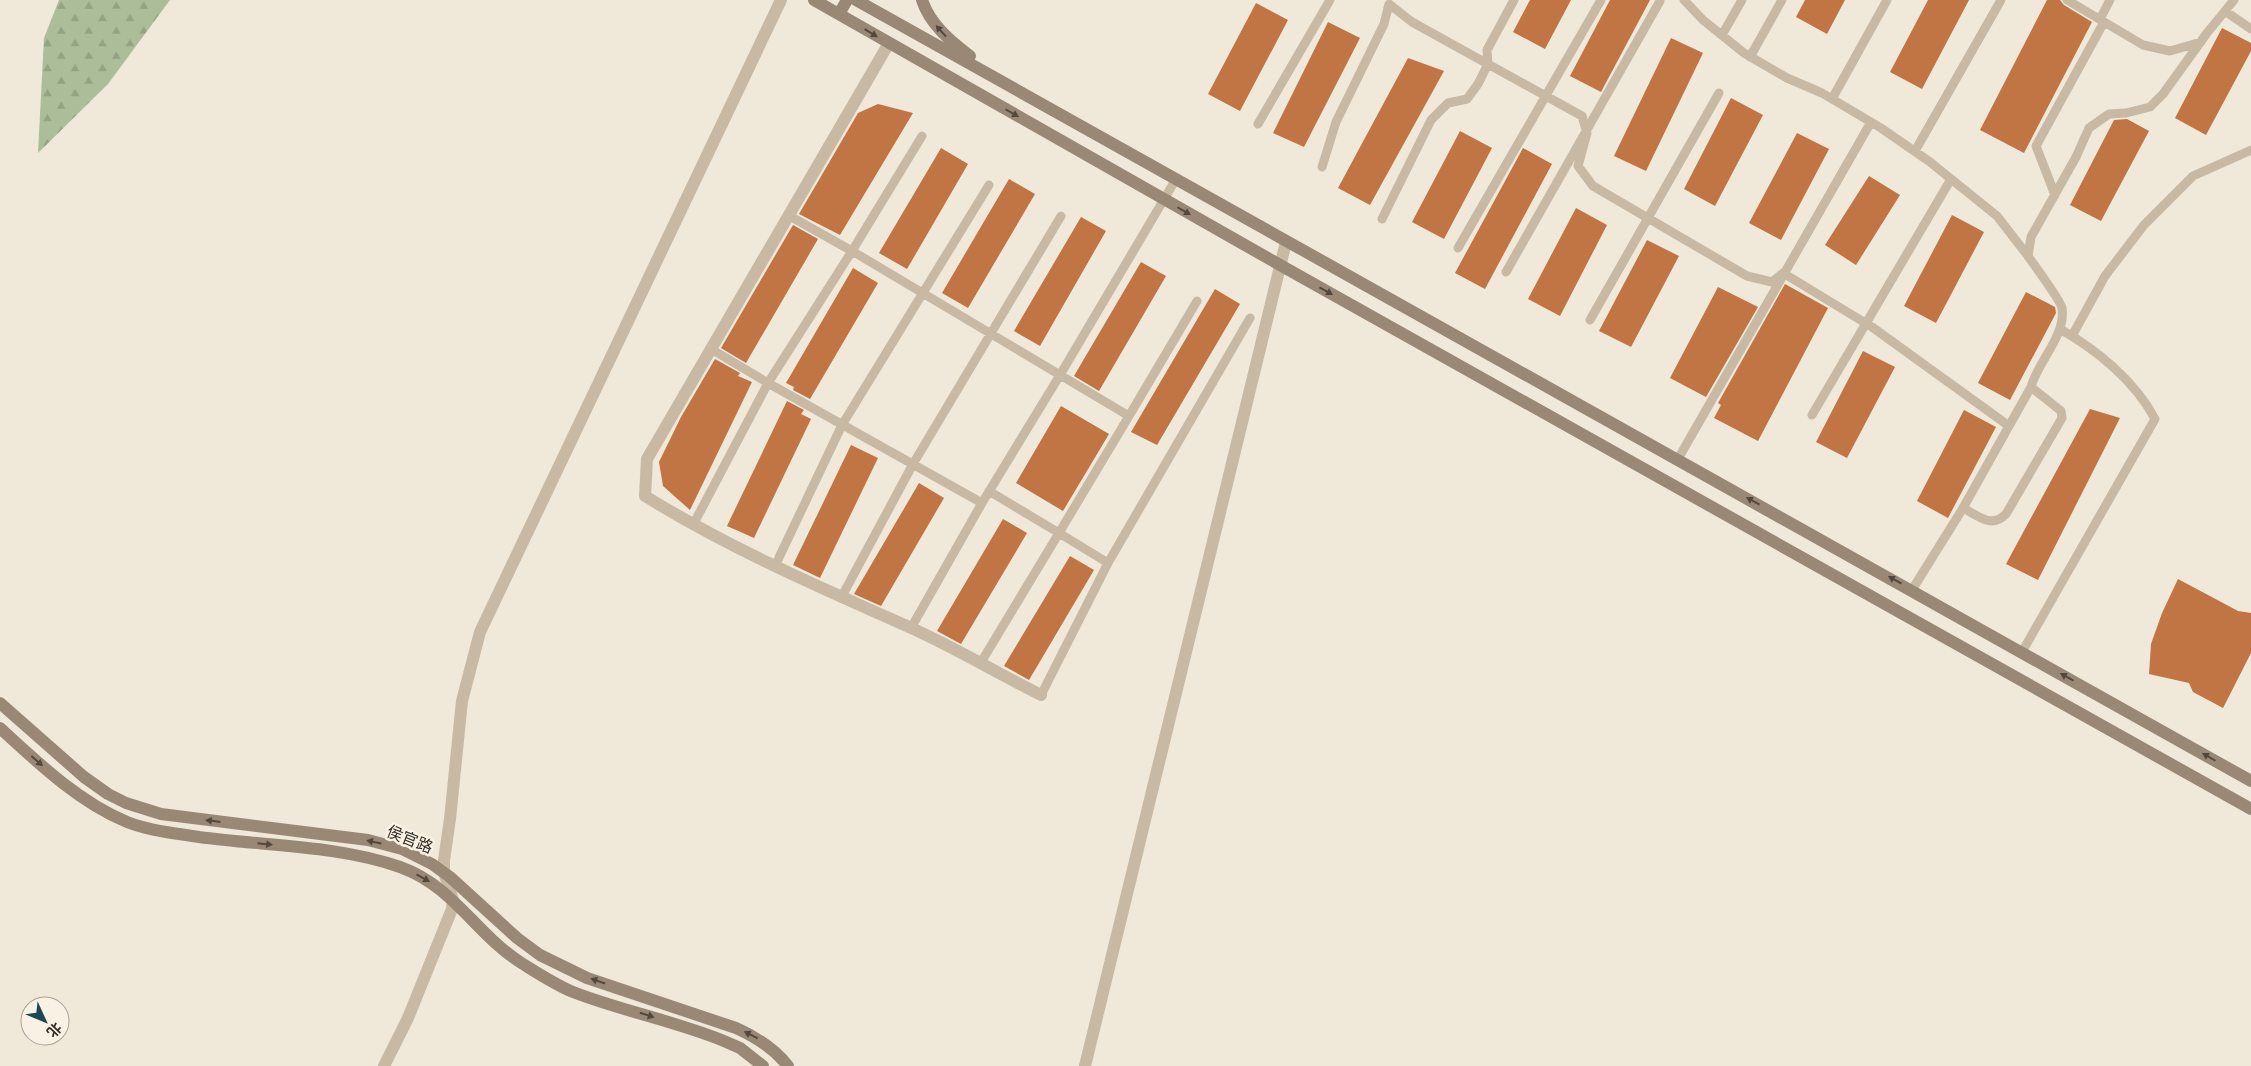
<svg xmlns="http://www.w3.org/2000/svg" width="2251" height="1066" font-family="'Sofia Sans Condensed','Noto Sans SC',sans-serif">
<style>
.forest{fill:url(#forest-firs)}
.building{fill:#c17444}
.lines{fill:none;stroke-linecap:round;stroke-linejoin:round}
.lane{stroke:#c7b9a4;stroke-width:9}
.street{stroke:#c7b9a4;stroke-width:12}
.secondary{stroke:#9a8876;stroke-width:12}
.oneway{fill:#52483e}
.labels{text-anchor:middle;stroke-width:5;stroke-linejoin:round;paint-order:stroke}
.street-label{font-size:16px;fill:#332c26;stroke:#f8f1e4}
</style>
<defs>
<pattern id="forest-firs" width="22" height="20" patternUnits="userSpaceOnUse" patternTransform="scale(1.25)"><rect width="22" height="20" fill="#acbe99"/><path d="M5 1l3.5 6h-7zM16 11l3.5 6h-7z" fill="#94a384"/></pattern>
</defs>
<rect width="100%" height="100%" fill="#f0e8d8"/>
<path class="forest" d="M59 0H170L108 84 38 153 44 38Z"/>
<path class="building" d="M1530 0H1571L1545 49 1513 32Z
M1610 0H1650L1601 92 1570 76Z
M1805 0H1845L1827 34 1796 17Z
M1928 0H1969L1922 89 1890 72Z
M2047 0H2060L2064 5 2092 22 2024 153 1980 130Z
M1256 3 1288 20 1240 111 1208 94Z
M1328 22 1360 38 1304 147 1273 133Z
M2222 28 2251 43V51L2206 135 2175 118Z
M1671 38 1703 53 1646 171 1614 156Z
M1408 58 1444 71 1370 205 1338 188Z
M1731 98 1763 115 1715 206 1684 189Z
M878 104 913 113 840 235 799 214 858 113Z
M2127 119 2149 131 2101 221 2070 205 2114 120Z
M1460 131 1492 148 1444 239 1412 222Z
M1797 133 1829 149 1781 240 1749 223Z
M941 148 968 164 907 269 879 253Z
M1523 148 1552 164 1485 289 1455 273Z
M1869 176 1900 195 1856 265 1825 245Z
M1009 179 1035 194 968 308 942 293Z
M1576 208 1607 225 1560 316 1528 299Z
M1952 215 1984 232 1936 323 1904 306Z
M1081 217 1106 231 1040 346 1014 331Z
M793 225 818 239 746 363 721 348Z
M1647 240 1679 256 1631 347 1599 331Z
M1141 262 1166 276 1099 391 1074 376Z
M853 268 878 283 810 399 793 390 794 387 786 383Z
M1785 284 1828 308 1758 441 1714 418 1721 405 1718 403Z
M1718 287 1758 307 1706 397 1670 378Z
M1215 289 1240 304 1157 445 1131 432Z
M2026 292 2055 307 2056 313 2010 400 1978 383Z
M1863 351 1895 367 1847 458 1816 442Z
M715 359 740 373 738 376 752 382 690 510 663 486 659 462 681 417Z
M787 401 804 410 801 414 811 419 754 538 727 526Z
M1061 406 1109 434 1063 511 1016 483Z
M2090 409 2120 418 2038 580 2006 564Z
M1964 410 1996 427 1948 518 1917 501Z
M851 445 878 458 820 578 793 565Z
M919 483 944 498 881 606 854 594Z
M1003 519 1027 533 961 644 937 631Z
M1070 556 1094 570 1029 680 1004 666Z
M2178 579 2238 611 2251 613V653L2223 708 2193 692 2189 683 2149 674 2151 644 2162 613Z"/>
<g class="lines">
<path class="lane" d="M1684 0 1703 20 1744 53 1787 78 1822 93 1881 128 1930 162 1997 216 2028 256
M2067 0 2143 45 2170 51 2201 42
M2225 11 2251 29
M2100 19 2110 0
M1722 35 1742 0
M1750 57 1782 0
M1832 99 1887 0
M1258 124 1330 0
M922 136 852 251 1129 416 1059 533 989 491
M1915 151 2001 0
M1322 167 1336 122 1384 24 1389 4 1412 22 1582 116 1587 133 1578 166 1593 186 1747 276 1772 282 1783 273 1872 327 2009 426
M2055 195 2036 146 2104 22
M788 215 852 251 768 383 982 503 1060 375 1176 179
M1382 219 1431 120 1448 103 1467 99 1478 84 1488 64 1487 50 1514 0
M1458 248 1601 0
M1506 272 1660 1
M1590 320 1719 93
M2072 336 2105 276 2144 225 2193 176 2251 150
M1812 415 1951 179
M1129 416 1197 301
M1678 459 1871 122
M1963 508 2031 387
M693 525 768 383 711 349
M1108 563 1250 318
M775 566 842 425 989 185
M1912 590 1963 508C1979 516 1991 529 2006 514L2062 418 2061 411 2031 387C2038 361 2066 336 2062 308 2061 301 2034 265 2028 256L2031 237 2076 157 2089 128 2109 114 2126 113 2150 107 2163 94 2207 33 2234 0
M841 598 913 464 1061 216
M911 628 982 503
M2022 652 2155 419C2135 381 2097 350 2060 329
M980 664 1059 533 1108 563 1041 695"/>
<path class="street" d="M889 43 647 459 645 496C729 548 819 587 909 627 954 647 997 673 1041 695
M384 1066 408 1018 452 909 453 900 444 872V860L450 819 462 701 480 632 781 0
M1085 1066 1286 242"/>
<path class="secondary" d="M814 0 1280 265 2251 809
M856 0 2251 781
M922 0C930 24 950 41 970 56
M839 14 847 0
M0 703 84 777 108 794 126 803 161 814 368 840 402 849 432 864 450 877 517 938 540 955 587 978 736 1028C756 1037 774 1048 788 1066
M0 728C38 763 79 802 127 822 150 831 175 833 199 837 264 846 338 845 400 867 454 886 476 935 523 964 539 974 556 985 573 992 622 1011 675 1021 724 1041L740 1048 763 1066"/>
</g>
<defs><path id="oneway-solid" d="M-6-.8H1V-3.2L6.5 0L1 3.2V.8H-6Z" transform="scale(1.25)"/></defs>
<g class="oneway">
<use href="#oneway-solid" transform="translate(941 31) rotate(-132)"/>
<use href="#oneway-solid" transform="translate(871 33) rotate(31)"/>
<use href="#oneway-solid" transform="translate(1012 113) rotate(30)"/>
<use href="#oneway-solid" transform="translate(1184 211) rotate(30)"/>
<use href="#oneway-solid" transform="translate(1326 291) rotate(29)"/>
<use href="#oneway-solid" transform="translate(1753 501) rotate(-151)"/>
<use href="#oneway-solid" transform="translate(1895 580) rotate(-151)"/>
<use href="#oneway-solid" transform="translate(2067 677) rotate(-151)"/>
<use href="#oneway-solid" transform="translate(2209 757) rotate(-150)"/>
<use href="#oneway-solid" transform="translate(37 761) rotate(41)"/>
<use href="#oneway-solid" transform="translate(213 821) rotate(-173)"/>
<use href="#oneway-solid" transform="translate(374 842) rotate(-168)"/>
<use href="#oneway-solid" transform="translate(265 844) rotate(6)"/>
<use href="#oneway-solid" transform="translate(423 878) rotate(29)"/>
<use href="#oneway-solid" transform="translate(598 981) rotate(-161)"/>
<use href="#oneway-solid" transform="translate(647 1015) rotate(18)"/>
<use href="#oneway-solid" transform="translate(751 1035) rotate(-153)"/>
</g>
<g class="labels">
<g class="street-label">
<text transform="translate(410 839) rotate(22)" y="6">侯官路</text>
</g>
</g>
<g transform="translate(45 1021) rotate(134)"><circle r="24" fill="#f8f1e4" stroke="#a9a298"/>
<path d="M0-4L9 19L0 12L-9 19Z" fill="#1d4752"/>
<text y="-8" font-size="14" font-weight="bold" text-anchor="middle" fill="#332c26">北</text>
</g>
</svg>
